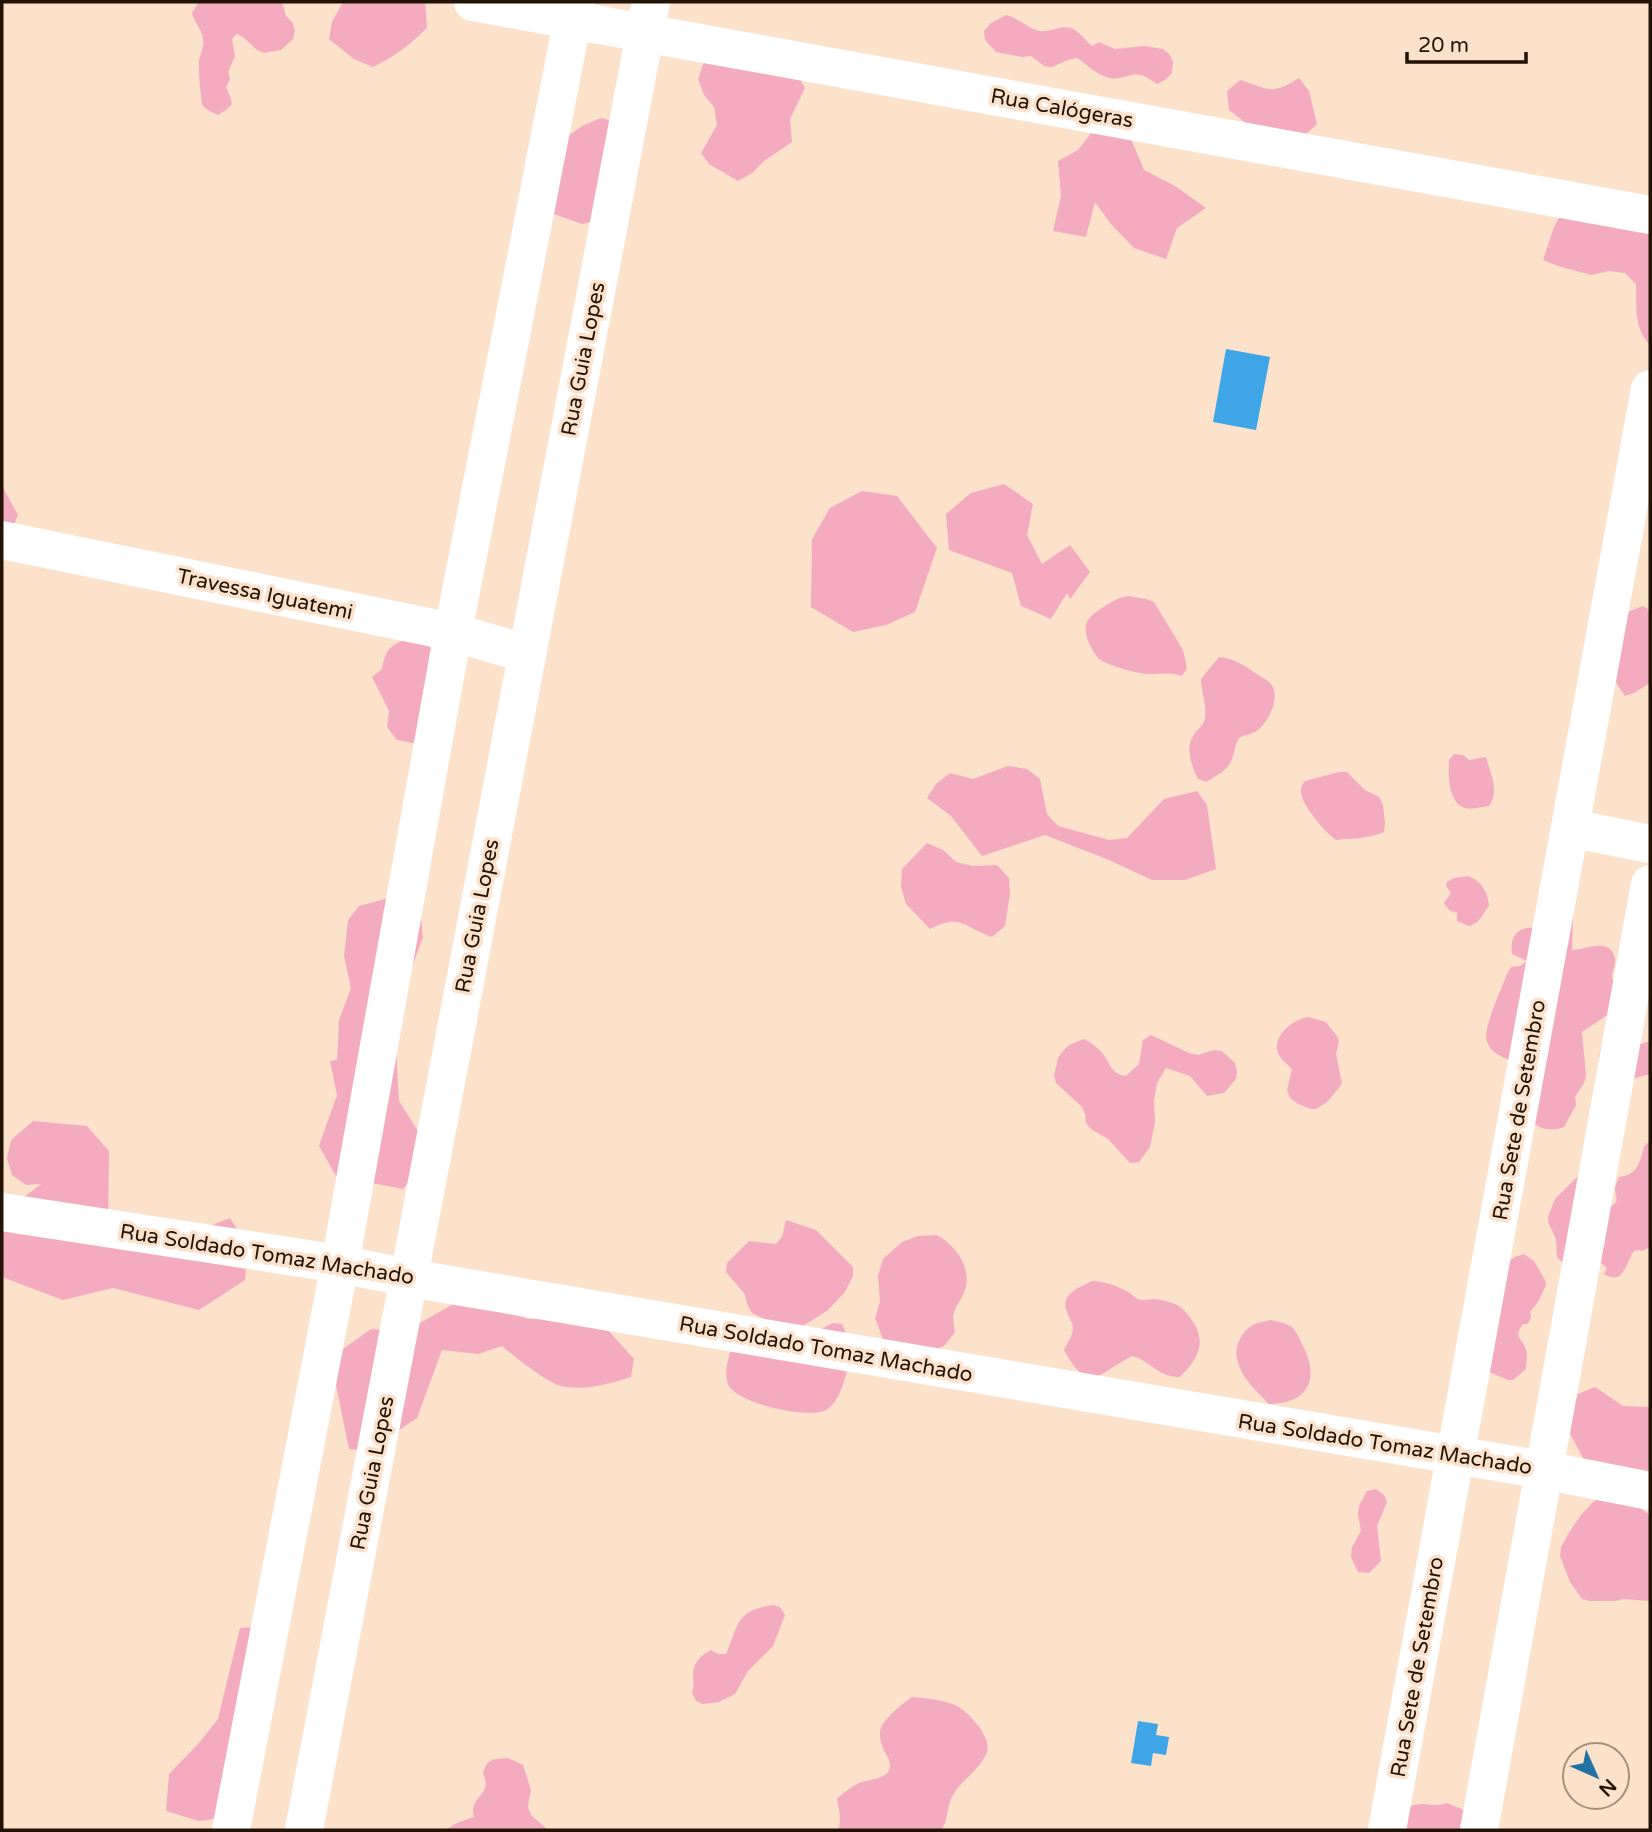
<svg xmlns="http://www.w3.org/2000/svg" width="1652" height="1832" font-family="'Varela Round',sans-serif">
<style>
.green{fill:#f4abbf}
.water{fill:#3ea5e7}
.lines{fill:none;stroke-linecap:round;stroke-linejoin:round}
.minor{stroke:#fff;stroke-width:38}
.secondary{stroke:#fff;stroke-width:38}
.labels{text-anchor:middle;stroke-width:7;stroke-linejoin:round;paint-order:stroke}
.street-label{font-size:21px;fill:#221305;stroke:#fce1cb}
</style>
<rect width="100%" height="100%" fill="#fce1cb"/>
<path class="green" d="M199 2H282L286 16 292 22 295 30 293 39 281 50 264 53 257 50 244 38 237 34 232 39 235 56 228 72 230 79 226 87 230 96 232 104 226 110 218 115C214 113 206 110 203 106 201 103 198 66 199 61 200 54 205 46 203 38 202 30 194 22 192 13Z
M343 2H425L427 28C411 44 394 57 373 67L354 59 329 39 332 22Z
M1006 15C1018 18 1025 26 1036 30 1049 35 1063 22 1075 30 1081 34 1086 41 1092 46L1099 42 1115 49 1144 46 1163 49 1170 55 1173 62 1172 73 1165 80 1157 84C1149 79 1142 73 1132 75 1124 76 1118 80 1110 78 1098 76 1088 65 1077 58L1068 60 1052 67 1044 66 1031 56 1022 57 996 52 985 40 984 31 991 23Z
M704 62 796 73 805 88 790 119 792 142 764 161 752 173 738 181 709 164 701 153 717 125 714 107 704 95 698 79Z
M1299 78 1309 91 1317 124 1305 135 1255 130 1229 110 1227 91 1240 80C1269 89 1271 96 1299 78Z
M601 118 619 123 598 220 582 224 551 213V147L584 125Z
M1099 123 1131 139 1144 170 1175 186 1206 208 1177 228 1166 259 1134 248 1110 223 1095 202 1086 237 1053 231 1061 196 1058 161 1078 150Z
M1562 212 1650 226V345C1633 326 1637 308 1636 284L1625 273 1609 271 1591 275 1558 266 1543 260 1554 227Z
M1004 484 1033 504 1027 535 1042 564 1070 545 1090 572 1070 599 1067 593 1051 619 1021 606 1012 573 949 550 946 514 971 493Z
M2 486 18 515 11 531 2 541Z
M862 491 897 496 937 548 915 612 886 625 853 632 811 607 812 539 830 508Z
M1129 596 1146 599 1154 602 1183 650 1187 668 1182 676C1170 672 1163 674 1151 674 1141 675 1106 665 1099 659 1091 650 1081 631 1088 620 1092 614 1099 610 1105 606 1113 601 1119 597 1129 596Z
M1643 606 1650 610V683L1634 693 1625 696 1613 678 1619 621 1630 611Z
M415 637 429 646 441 660 427 729 413 743 397 740 387 727 389 711 372 677 382 669C386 646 393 643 415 637Z
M1219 657C1233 658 1244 665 1255 673 1260 676 1270 681 1273 687 1279 701 1268 724 1255 732 1251 734 1244 735 1239 738 1235 745 1235 751 1232 759 1228 770 1216 776 1206 782L1198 779C1192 767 1185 748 1193 736 1197 729 1204 726 1205 718 1207 705 1201 691 1201 679Z
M1454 754 1463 755 1469 760 1486 757C1490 773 1500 790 1489 806 1481 807 1472 810 1465 808 1448 802 1448 775 1449 760Z
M1008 766 1027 769 1040 779 1047 814 1058 826 1109 840 1127 838 1164 799 1197 791 1207 805 1216 869 1185 880H1152L1109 860 1045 835 982 856 951 816 927 798 936 784 950 773 973 779Z
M1339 772H1347L1365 790 1379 797 1383 805 1385 823 1384 832C1368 839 1353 838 1336 840 1325 832 1302 806 1301 792 1301 786 1302 786 1305 781Z
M927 843 943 850 956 862 973 866 997 865 1009 878 1010 894 1005 926 992 937C963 927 961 913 930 929L906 904 901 887 902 869Z
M1468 876C1481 880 1488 893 1489 906 1481 915 1482 922 1469 926L1457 921V913L1449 910 1444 903 1451 893 1446 886 1447 882 1454 878Z
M392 897 421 918 423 937 394 1016 399 1101 426 1144V1161L403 1189 336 1176 319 1146 337 1095 330 1061 337 1060 339 1020 351 988 344 956 348 920 359 906Z
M1573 915 1572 950C1585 950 1611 936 1615 959 1616 965 1612 970 1612 976 1612 981 1617 986 1618 992 1619 997 1617 1004 1616 1009L1582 1032 1586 1075 1584 1083 1575 1097 1576 1105 1564 1127C1552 1132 1535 1130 1529 1116 1526 1110 1525 1073 1524 1064 1512 1061 1492 1056 1487 1042 1482 1029 1502 988 1507 974L1511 967 1520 966 1527 961 1512 954C1510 942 1514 929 1528 928 1539 927 1529 931 1540 928 1551 924 1562 919 1573 915Z
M1308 1017 1326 1022 1337 1036 1339 1041 1336 1054 1342 1084 1327 1102 1316 1109H1311L1298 1104 1290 1098 1287 1090 1292 1069C1288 1065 1282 1060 1279 1055 1270 1037 1293 1019 1308 1017Z
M1151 1035 1189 1053 1198 1055 1214 1050 1222 1051 1235 1063 1237 1071 1236 1079 1224 1093 1207 1096 1190 1076 1166 1068 1157 1083 1154 1101 1155 1122 1150 1147 1139 1162 1130 1163 1108 1139 1091 1129 1086 1123 1085 1114 1082 1107 1056 1083 1054 1075 1058 1058 1063 1051 1069 1045 1084 1039C1091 1042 1097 1047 1102 1053 1111 1063 1110 1074 1126 1076L1139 1064 1143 1040Z
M1604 1039 1640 1044 1650 1041V1074L1632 1079 1599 1061V1056Z
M33 1121 87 1126 109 1151 108 1232 156 1247 230 1218 248 1247 245 1280 199 1310 113 1288 63 1300 2 1277V1214L41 1184 26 1185 12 1175 7 1158 11 1140Z
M1650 1141V1247L1642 1251 1638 1250 1634 1251C1625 1264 1624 1286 1604 1274L1607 1268 1601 1263 1593 1266 1569 1269 1557 1257 1556 1239 1548 1222V1217L1555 1199 1584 1170 1604 1205 1612 1206C1619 1201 1616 1198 1615 1190 1615 1186 1617 1182 1619 1177 1638 1175 1640 1162 1644 1146Z
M786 1220 816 1230 853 1267V1276L845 1292 828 1310 800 1328H784L752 1313 748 1306 744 1293 726 1272 727 1263 749 1241 776 1244 782 1237Z
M937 1235C956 1246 972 1267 965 1290 962 1299 955 1306 953 1316 953 1321 954 1327 955 1332L944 1346 921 1355 884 1342 875 1318 880 1302 878 1276 883 1259 902 1242 918 1236Z
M1524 1254 1534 1261 1545 1280 1546 1285 1538 1302 1530 1312C1532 1317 1531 1320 1527 1324H1523C1512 1339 1523 1337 1526 1350 1528 1356 1526 1363 1526 1369L1513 1380H1508L1489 1372 1507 1262 1515 1257Z
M1092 1281C1105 1281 1117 1286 1128 1292 1132 1294 1134 1297 1137 1299 1143 1301 1148 1299 1154 1299 1160 1299 1169 1302 1175 1304 1182 1307 1187 1313 1191 1319 1208 1342 1198 1359 1180 1377 1157 1377 1151 1361 1132 1356 1099 1373 1089 1396 1064 1350 1067 1343 1073 1336 1073 1328 1073 1323 1069 1318 1067 1312 1060 1294 1078 1288 1092 1281Z
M464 1298 528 1319 597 1318 634 1359 631 1377C608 1384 586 1391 561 1386 549 1384 512 1355 502 1346L478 1354 442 1350 417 1418 368 1451 349 1449 335 1380 343 1349 371 1329 404 1332Z
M1271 1320C1278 1322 1286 1323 1292 1327 1297 1332 1300 1340 1303 1346 1320 1379 1308 1404 1269 1404 1253 1388 1227 1364 1240 1339 1243 1333 1248 1327 1255 1324 1260 1322 1266 1321 1271 1320Z
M833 1323 842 1324C851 1342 851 1356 846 1375 842 1388 837 1405 824 1411 806 1418 730 1403 727 1381 724 1367 731 1352 734 1339L810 1335Z
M1595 1387 1623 1406 1650 1407V1478L1584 1460 1567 1428 1572 1410 1578 1394Z
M1376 1489 1384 1495 1387 1502 1377 1526 1381 1561 1369 1573 1358 1572 1351 1557 1352 1547 1361 1531 1358 1515 1359 1506 1367 1491Z
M1622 1496 1650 1515V1601L1623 1599 1616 1601H1590L1582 1599 1570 1582 1560 1556 1561 1547 1570 1531 1581 1515 1594 1501 1603 1498Z
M773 1605 780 1607 785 1615 773 1646 748 1671 735 1694 719 1702 703 1704 696 1701 692 1693C695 1685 693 1683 693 1675 693 1663 701 1655 711 1650L718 1654H726C739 1624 735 1611 773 1605Z
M265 1626 229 1817 199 1821 166 1811 169 1774 199 1743 218 1719 240 1628Z
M912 1697C926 1698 942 1700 955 1705 968 1711 992 1737 987 1752 981 1769 961 1780 953 1795 946 1806 949 1820 941 1830H838C842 1820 839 1810 837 1799 843 1793 851 1787 859 1783 868 1779 885 1780 889 1770 893 1761 884 1753 882 1745 880 1740 879 1733 881 1728 884 1719 904 1702 912 1697Z
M508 1758 523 1765 531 1790 529 1799 528 1807 531 1815 548 1830H445L457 1823 474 1817C468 1796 494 1795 483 1774 486 1758 494 1759 508 1758Z
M1447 1803 1471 1813 1480 1830H1381C1394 1818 1404 1803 1424 1804 1432 1805 1438 1806 1447 1803Z"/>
<path class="water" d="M1226 349 1270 357 1256 430 1213 422Z
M1138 1721 1158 1724 1156 1735 1169 1737 1166 1755 1153 1753 1151 1766 1131 1763Z"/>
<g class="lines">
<path class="minor" d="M473 2 1650 215
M2 540 453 632 527 654
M1570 828 1650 844
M2 1212 340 1264 409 1278 1544 1470 1650 1491"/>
<path class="secondary" d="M231 1830 340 1264 453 632 576 2
M304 1830 651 2
M1387 1830 1650 389
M1479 1830 1650 884"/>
</g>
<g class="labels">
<g class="street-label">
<text transform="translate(1062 108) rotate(10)" y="7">Rua Calógeras</text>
<text transform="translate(583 359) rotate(-79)" y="7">Rua Guia Lopes</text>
<text transform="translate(265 594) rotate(12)" y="7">Travessa Iguatemi</text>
<text transform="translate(477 916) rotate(-79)" y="7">Rua Guia Lopes</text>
<text transform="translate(1519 1110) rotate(-80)" y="7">Rua Sete de Setembro</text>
<text transform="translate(267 1254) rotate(9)" y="7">Rua Soldado Tomaz Machado</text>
<text transform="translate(826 1349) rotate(10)" y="7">Rua Soldado Tomaz Machado</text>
<text transform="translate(1385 1444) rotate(9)" y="7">Rua Soldado Tomaz Machado</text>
<text transform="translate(372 1473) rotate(-79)" y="7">Rua Guia Lopes</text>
<text transform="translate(1417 1667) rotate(-80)" y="7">Rua Sete de Setembro</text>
</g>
</g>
<rect width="1652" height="1832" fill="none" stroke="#221305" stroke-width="7"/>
<g transform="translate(1596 1776) rotate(135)"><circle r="33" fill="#fce1cb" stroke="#a58f7c" stroke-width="2"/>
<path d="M0-5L12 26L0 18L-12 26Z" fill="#2372a4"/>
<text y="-10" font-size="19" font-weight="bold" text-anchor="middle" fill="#221305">N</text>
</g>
<path d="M1407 52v10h119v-10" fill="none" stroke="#221305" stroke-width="3.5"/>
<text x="1418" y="52" font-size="21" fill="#221305" stroke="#fce1cb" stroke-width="5" paint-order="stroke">20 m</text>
</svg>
